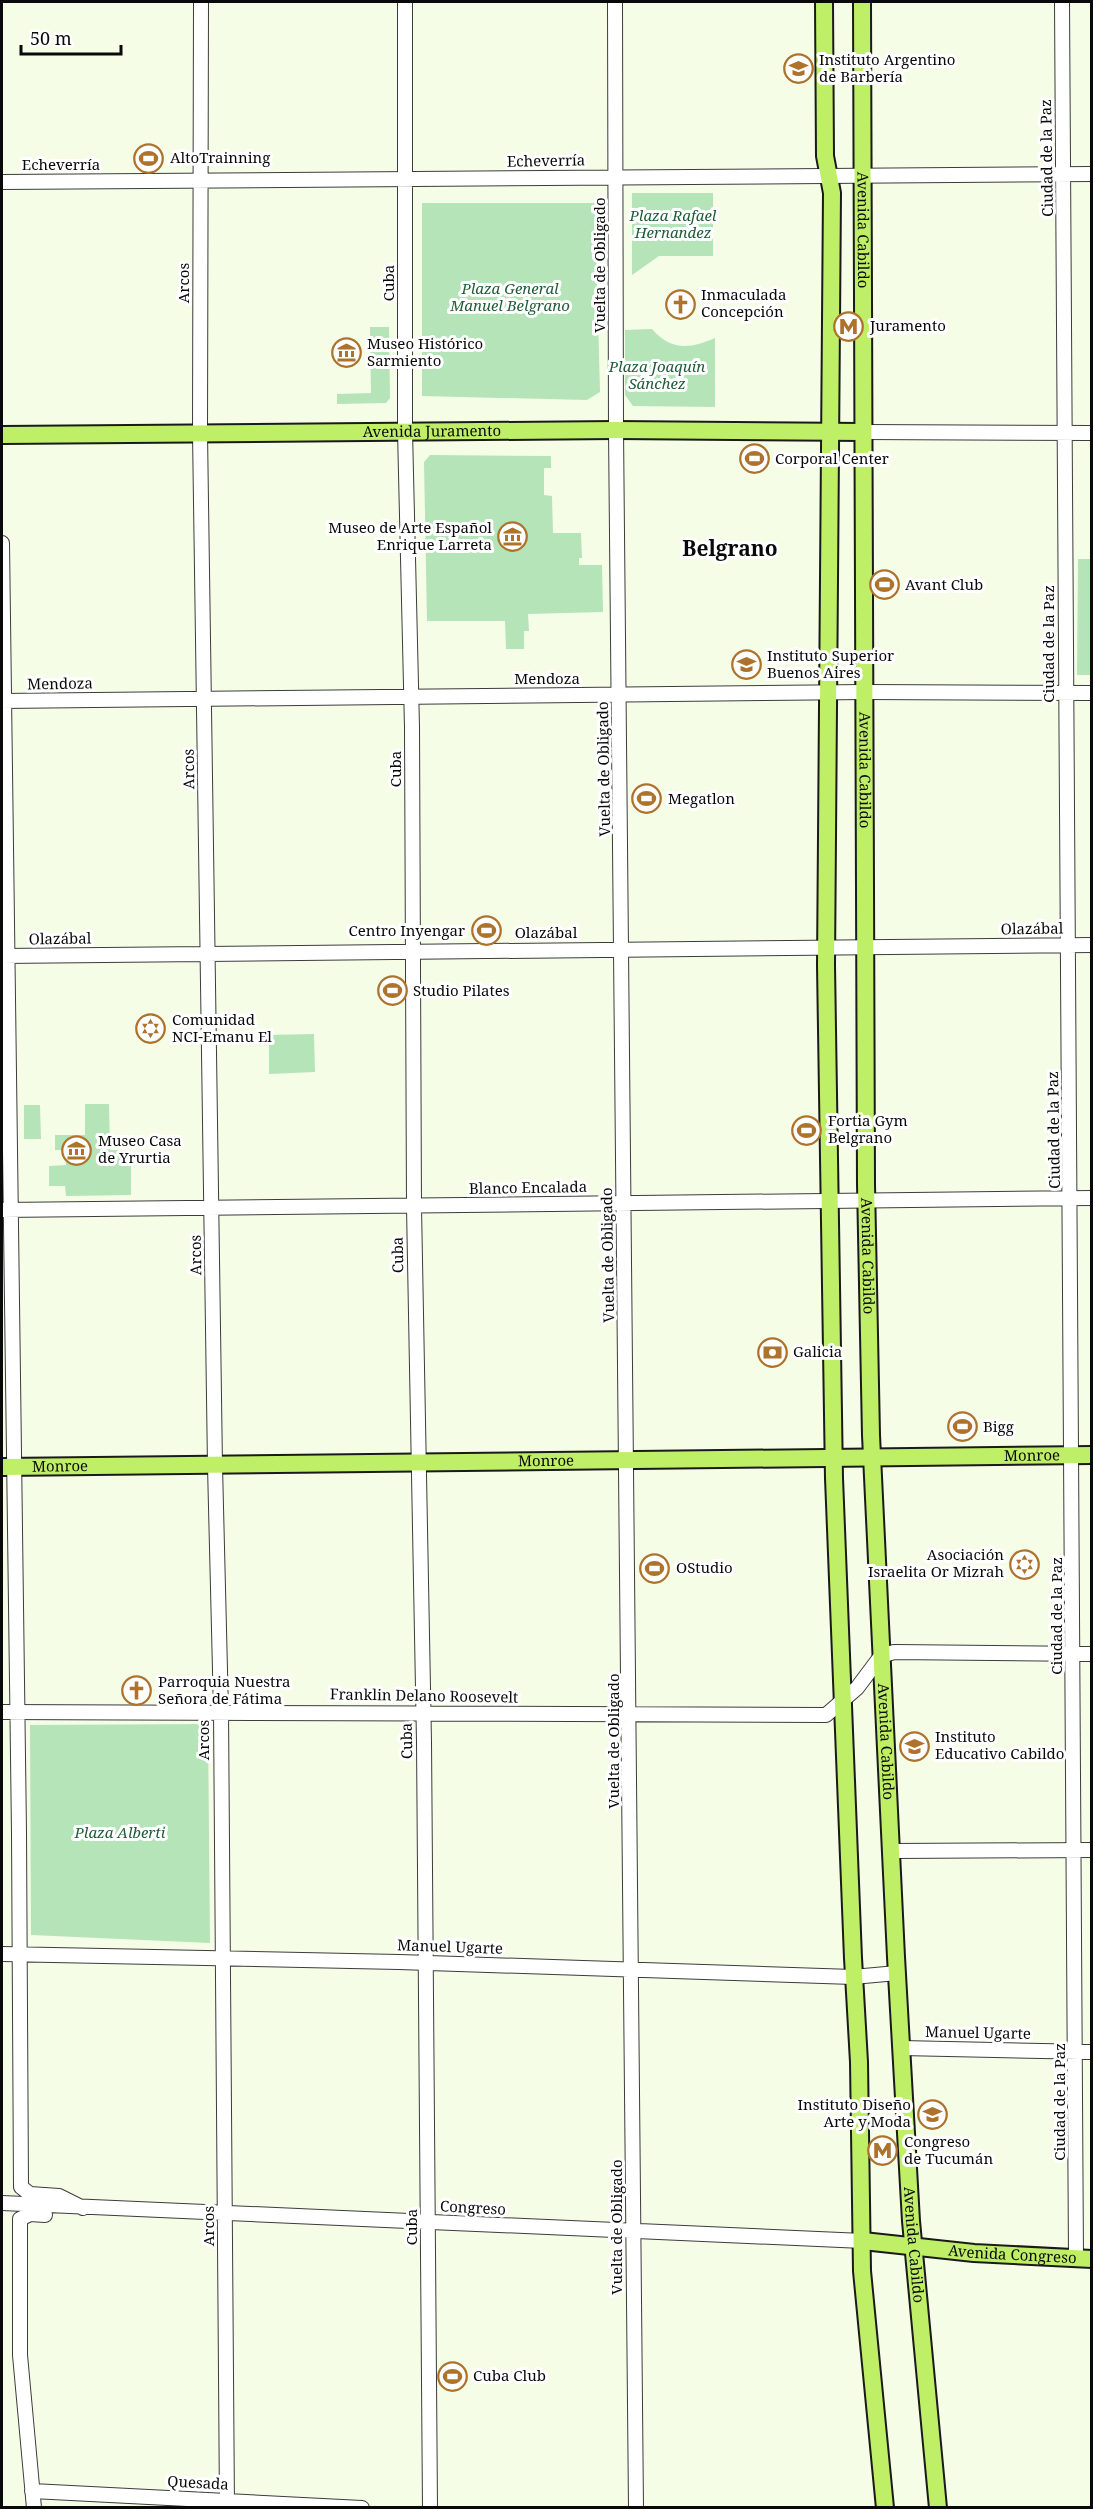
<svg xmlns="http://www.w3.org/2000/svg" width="1093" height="2509" font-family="'Noto Serif',serif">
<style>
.green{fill:#b5e4b8}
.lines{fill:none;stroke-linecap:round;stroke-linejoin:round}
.minor-casing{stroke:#3c3c3c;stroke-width:16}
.major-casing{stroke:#1a1a1a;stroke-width:20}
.minor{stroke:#fff;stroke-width:14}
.major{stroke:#bfee67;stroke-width:16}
.labels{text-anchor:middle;stroke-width:6;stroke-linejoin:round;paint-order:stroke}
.poi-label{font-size:15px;fill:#090909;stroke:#fff;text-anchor:start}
.street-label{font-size:15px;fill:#090909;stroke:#fff}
.park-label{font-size:15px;font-style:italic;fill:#205b37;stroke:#fff}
.district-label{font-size:21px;font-weight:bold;fill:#090909;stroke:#fff}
</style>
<rect width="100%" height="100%" fill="#f5fde7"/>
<path class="green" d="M632 193H713V256H659L632 275Z
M422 203H595L600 392 587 400 422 396Z
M370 327H389L390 398 386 403 337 404V394L371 393Z
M652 329C671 351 690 349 715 338V407L633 406 625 395V330Z
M430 455 551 456V468H544V495L552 496 553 533H581L582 558H579V565H602L603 612 528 614 529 631H524V649H506L505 621H427L424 462Z
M1078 559H1091V675H1077Z
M314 1034 315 1072 269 1074V1035Z
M85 1104H109L110 1150H131V1195L66 1196 65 1186H49V1166L66 1165 65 1150H55V1135H85Z
M24 1105H40L41 1139H24Z
M208 1724 210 1943 31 1935 30 1725Z"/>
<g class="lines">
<defs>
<path id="minor" d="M201 2 200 433 215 1466 221 1711 227 2508
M405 2V431L412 727 414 1207 424 1742 430 2508
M615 2 616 430 636 2508
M1062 2 1076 2258
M2 182 1092 174
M863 432 1092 433
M2 543 19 1833 21 2187 30 2194 59 2196 83 2208
M2 701 866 692 1092 693
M2 956 1092 945
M2 1210 1092 1198
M2 1712 826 1715 857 1688 881 1656 894 1652 1092 1654
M893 1851 1092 1850
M2 1954 399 1962 853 1977 897 1973
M901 2048 1092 2052
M2 2203 863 2241
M32 2491 362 2508
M34 2508 20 2355V2219L30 2214 45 2215"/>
<g id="major">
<path d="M824 2 825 156 832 193 826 965 834 1478 853 1958 859 2062 862 2271 885 2508"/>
<path id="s1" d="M862 2 866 1184 871 1435 896 1957 911 2221 938 2508"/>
<path id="s2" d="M2 435 616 430 863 432"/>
<path id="s3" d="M2 1467 1092 1455"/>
<path id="s4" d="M863 2241 974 2253 1092 2259"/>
</g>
</defs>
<use href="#minor" class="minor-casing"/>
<use href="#major" class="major-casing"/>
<use href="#minor" class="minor"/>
<use href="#major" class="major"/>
</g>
<defs>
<symbol id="university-ring" viewBox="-11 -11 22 22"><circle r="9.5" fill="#fff" stroke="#ad732d" stroke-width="1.5"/><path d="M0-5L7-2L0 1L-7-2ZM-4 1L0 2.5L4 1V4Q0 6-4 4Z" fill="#ad732d"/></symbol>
<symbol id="stadium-ring" viewBox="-11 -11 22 22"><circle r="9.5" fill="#fff" stroke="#ad732d" stroke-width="1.5"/><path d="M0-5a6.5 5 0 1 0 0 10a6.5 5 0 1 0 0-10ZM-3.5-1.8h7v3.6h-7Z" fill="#ad732d"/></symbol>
<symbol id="church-ring" viewBox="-11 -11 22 22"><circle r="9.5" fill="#fff" stroke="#ad732d" stroke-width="1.5"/><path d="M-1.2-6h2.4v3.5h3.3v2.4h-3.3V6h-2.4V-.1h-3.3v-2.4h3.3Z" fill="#ad732d"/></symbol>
<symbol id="metro-ring" viewBox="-11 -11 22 22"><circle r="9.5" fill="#fff" stroke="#ad732d" stroke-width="1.5"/><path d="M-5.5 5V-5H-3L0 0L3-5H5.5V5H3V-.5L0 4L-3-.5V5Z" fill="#ad732d"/></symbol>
<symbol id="museum-ring" viewBox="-11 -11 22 22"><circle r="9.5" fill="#fff" stroke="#ad732d" stroke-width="1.5"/><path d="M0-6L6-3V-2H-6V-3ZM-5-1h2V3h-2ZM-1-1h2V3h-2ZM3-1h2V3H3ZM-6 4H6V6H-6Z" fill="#ad732d"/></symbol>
<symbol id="synagogue-ring" viewBox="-11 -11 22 22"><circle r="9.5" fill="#fff" stroke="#ad732d" stroke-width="1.5"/><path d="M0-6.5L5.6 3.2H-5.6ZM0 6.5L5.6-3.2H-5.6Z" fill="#ad732d"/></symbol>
<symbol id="bank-ring" viewBox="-11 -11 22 22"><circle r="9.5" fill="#fff" stroke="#ad732d" stroke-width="1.5"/><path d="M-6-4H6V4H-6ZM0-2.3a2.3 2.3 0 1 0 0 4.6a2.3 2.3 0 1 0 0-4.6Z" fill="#ad732d"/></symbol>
</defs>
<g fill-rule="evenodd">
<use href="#university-ring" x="782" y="52" width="33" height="33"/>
<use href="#stadium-ring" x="132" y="142" width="33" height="33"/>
<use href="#church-ring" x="664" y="288" width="33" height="33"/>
<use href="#metro-ring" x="832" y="310" width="33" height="33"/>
<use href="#museum-ring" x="330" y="336" width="33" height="33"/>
<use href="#stadium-ring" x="738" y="442" width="33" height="33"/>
<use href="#museum-ring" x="496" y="520" width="33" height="33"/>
<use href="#stadium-ring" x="868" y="568" width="33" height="33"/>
<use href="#university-ring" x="730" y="648" width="33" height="33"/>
<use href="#stadium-ring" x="630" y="782" width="33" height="33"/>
<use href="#stadium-ring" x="470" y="914" width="33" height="33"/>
<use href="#stadium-ring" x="376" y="974" width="33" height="33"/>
<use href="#synagogue-ring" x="134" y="1012" width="33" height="33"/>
<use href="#stadium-ring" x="790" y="1114" width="33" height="33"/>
<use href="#museum-ring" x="60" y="1134" width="33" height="33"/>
<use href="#bank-ring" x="756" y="1336" width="33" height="33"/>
<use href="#stadium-ring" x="946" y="1410" width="33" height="33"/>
<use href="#synagogue-ring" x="1008" y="1548" width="33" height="33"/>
<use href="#stadium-ring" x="638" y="1552" width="33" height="33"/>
<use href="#church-ring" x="120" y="1674" width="33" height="33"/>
<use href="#university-ring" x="898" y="1730" width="33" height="33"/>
<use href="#university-ring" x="916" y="2098" width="33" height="33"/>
<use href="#metro-ring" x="866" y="2134" width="33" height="33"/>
<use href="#stadium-ring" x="436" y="2360" width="33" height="33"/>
</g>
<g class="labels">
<g class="poi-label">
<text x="819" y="65">Instituto Argentino<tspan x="819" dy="17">de Barbería</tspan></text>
<text x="170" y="163">AltoTrainning</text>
<text x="701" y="300">Inmaculada<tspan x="701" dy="17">Concepción</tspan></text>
<text x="870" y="331">Juramento</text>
<text x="367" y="349">Museo Histórico<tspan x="367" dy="17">Sarmiento</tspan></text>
<text x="775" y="464">Corporal Center</text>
<text x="492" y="533" text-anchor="end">Museo de Arte Español<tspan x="492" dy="17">Enrique Larreta</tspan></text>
<text x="905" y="590">Avant Club</text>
<text x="767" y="661">Instituto Superior<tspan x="767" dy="17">Buenos Aires</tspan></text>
<text x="668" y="804">Megatlon</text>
<text x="465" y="936" text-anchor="end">Centro Inyengar</text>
<text x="413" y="996">Studio Pilates</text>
<text x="172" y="1025">Comunidad<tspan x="172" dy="17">NCI-Emanu El</tspan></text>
<text x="828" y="1126">Fortia Gym<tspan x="828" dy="17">Belgrano</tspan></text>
<text x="98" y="1146">Museo Casa<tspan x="98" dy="17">de Yrurtia</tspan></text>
<text x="793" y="1357">Galicia</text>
<text x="983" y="1432">Bigg</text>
<text x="1004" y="1560" text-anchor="end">Asociación<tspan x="1004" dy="17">Israelita Or Mizrah</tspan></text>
<text x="676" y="1573">OStudio</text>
<text x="158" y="1687">Parroquia Nuestra<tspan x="158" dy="17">Señora de Fátima</tspan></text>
<text x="935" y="1742">Instituto<tspan x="935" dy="17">Educativo Cabildo</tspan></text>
<text x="911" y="2110" text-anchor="end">Instituto Diseño<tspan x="911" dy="17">Arte y Moda</tspan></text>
<text x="904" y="2147">Congreso<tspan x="904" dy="17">de Tucumán</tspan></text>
<text x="473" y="2381">Cuba Club</text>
</g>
<g class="street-label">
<text transform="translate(1047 158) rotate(-91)" y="5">Ciudad de la Paz</text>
<text transform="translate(546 161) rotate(-1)" y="5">Echeverría</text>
<text x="61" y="170">Echeverría</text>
<text dy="5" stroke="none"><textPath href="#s1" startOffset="228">Avenida Cabildo</textPath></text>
<text transform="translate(600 265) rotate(-90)" y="5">Vuelta de Obligado</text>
<text transform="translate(184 283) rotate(-90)" y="5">Arcos</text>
<text transform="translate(389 283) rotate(-90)" y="5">Cuba</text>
<text dy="5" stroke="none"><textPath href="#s2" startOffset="430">Avenida Juramento</textPath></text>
<text transform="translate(1049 644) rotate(-90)" y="5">Ciudad de la Paz</text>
<text x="547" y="684">Mendoza</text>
<text transform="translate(60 684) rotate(-1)" y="5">Mendoza</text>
<text transform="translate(189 769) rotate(-91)" y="5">Arcos</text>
<text transform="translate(396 769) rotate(-90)" y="5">Cuba</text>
<text transform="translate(604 769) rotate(-91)" y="5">Vuelta de Obligado</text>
<text dy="5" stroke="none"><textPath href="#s1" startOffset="768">Avenida Cabildo</textPath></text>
<text transform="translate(1032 929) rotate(-1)" y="5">Olazábal</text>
<text x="546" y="938">Olazábal</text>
<text transform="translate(60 939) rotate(-1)" y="5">Olazábal</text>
<text transform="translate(1054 1130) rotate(-91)" y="5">Ciudad de la Paz</text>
<text transform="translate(528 1188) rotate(-1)" y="5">Blanco Encalada</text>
<text transform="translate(196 1255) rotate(-91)" y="5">Arcos</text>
<text transform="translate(398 1255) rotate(-91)" y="5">Cuba</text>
<text transform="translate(608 1255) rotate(-91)" y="5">Vuelta de Obligado</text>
<text dy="5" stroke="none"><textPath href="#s1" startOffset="1254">Avenida Cabildo</textPath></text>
<text dy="5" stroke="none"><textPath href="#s3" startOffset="1030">Monroe</textPath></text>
<text dy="5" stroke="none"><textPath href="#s3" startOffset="544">Monroe</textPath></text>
<text dy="5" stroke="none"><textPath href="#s3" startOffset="58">Monroe</textPath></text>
<text transform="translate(1057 1616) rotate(-90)" y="5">Ciudad de la Paz</text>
<text transform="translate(424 1696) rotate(1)" y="5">Franklin Delano Roosevelt</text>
<text transform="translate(204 1740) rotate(-90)" y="5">Arcos</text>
<text transform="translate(407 1741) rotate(-91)" y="5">Cuba</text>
<text transform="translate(614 1741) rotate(-90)" y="5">Vuelta de Obligado</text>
<text dy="5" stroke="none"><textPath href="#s1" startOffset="1740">Avenida Cabildo</textPath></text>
<text transform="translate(450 1947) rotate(2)" y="5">Manuel Ugarte</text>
<text transform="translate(978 2033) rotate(1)" y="5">Manuel Ugarte</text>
<text transform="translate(1060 2102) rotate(-90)" y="5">Ciudad de la Paz</text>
<text transform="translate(473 2208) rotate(3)" y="5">Congreso</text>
<text transform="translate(209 2226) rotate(-90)" y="5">Arcos</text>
<text transform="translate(412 2227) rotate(-90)" y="5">Cuba</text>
<text transform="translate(617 2227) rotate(-90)" y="5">Vuelta de Obligado</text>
<text dy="5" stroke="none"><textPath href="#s1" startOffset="2244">Avenida Cabildo</textPath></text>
<text dy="5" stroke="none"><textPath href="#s4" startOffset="150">Avenida Congreso</textPath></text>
<text transform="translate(198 2483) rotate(3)" y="5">Quesada</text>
</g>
<g class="park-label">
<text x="673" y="221">Plaza Rafael<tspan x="673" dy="17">Hernandez</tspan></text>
<text x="510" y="294">Plaza General<tspan x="510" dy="17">Manuel Belgrano</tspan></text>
<text x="657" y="372">Plaza Joaquín<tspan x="657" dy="17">Sánchez</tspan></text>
<text x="120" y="1838">Plaza Alberti</text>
</g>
<g class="district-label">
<text x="730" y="556">Belgrano</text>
</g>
</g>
<rect width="1093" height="2509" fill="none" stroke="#090909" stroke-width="6"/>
<path d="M21 45v9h100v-9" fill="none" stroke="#090909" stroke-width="3"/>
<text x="30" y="45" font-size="18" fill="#090909" stroke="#ffffff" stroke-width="4.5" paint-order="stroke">50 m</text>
</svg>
